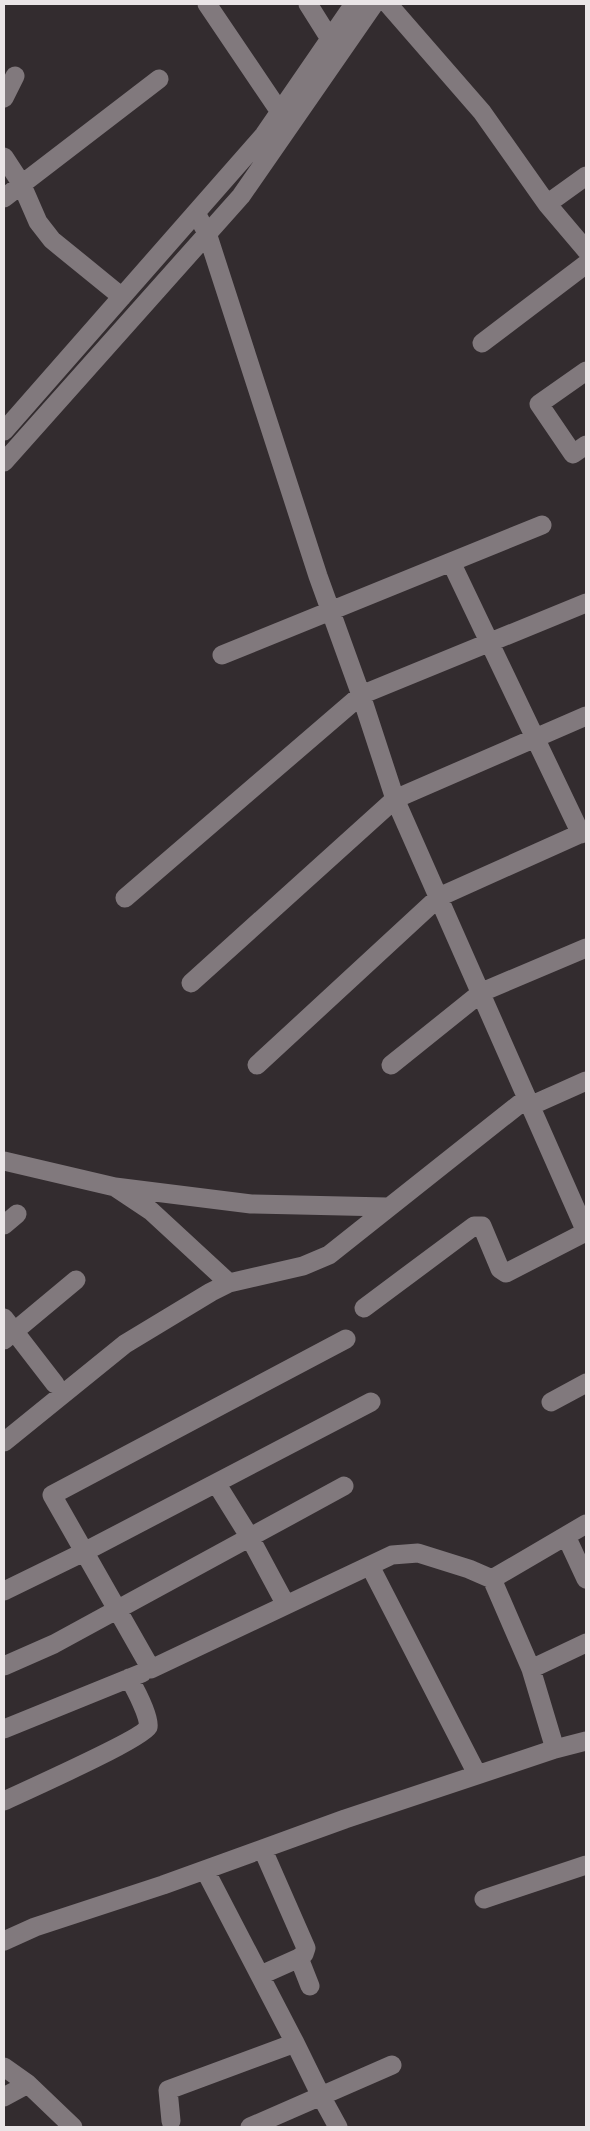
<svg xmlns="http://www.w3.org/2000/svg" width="590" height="2131" font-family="Quicksand,sans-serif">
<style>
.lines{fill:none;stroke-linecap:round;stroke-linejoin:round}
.minor{stroke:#81797d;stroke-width:19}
</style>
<rect width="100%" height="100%" fill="#332c2f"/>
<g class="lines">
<path class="minor" d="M207 4 280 112
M308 4 330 39
M388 4 482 112 547 204 586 250
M4 98 15 76
M4 157 21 183 38 222 52 240 122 297
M4 198 159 79
M547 204 586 176
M196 213 207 233 318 576 361 695 395 799 586 1232
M482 343 586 264
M586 371 539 404 573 454 586 445
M4 431 264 135 354 4
M4 462 241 196 374 4
M451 562 581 834
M222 655 542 525
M125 898 361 695 586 603
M191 983 395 799 586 716
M257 1065 439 897 586 831
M391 1065 482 992 586 948
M530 1106 586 1081
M4 1161 115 1187 151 1211 229 1283
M115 1187 251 1204 387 1207
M4 1225 17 1214
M364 1308 474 1226H482L500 1269 506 1273 586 1232
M4 1318 55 1384
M346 1339 52 1495 151 1669 392 1555 418 1553 469 1569 492 1579 586 1524
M4 1340 76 1280
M551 1402 586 1383
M4 1442 125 1344 211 1292 229 1283 303 1266 329 1255 527 1098
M216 1483 249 1536 286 1605
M566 1536 586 1579
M370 1566 477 1774
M492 1579 531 1669
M4 1591 84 1552 371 1402
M4 1666 54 1644 344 1486
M4 1729 142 1673
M555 1749 586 1741
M4 1801C23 1792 142 1739 148 1727 151 1718 134 1687 129 1678
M263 1850 306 1948 304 1954 299 1958
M484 1899 586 1865
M4 1941 35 1927 163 1885 345 1819 555 1749 531 1669 586 1643
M261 1975 299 1958 310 1986
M295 2043 321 2096 338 2127
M4 2067 28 2084 73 2127
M4 2097 28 2084
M171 2121 168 2090 295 2043 205 1870
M250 2127 392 2065"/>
</g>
<rect width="590" height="2131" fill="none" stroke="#eae5e7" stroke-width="10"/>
</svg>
